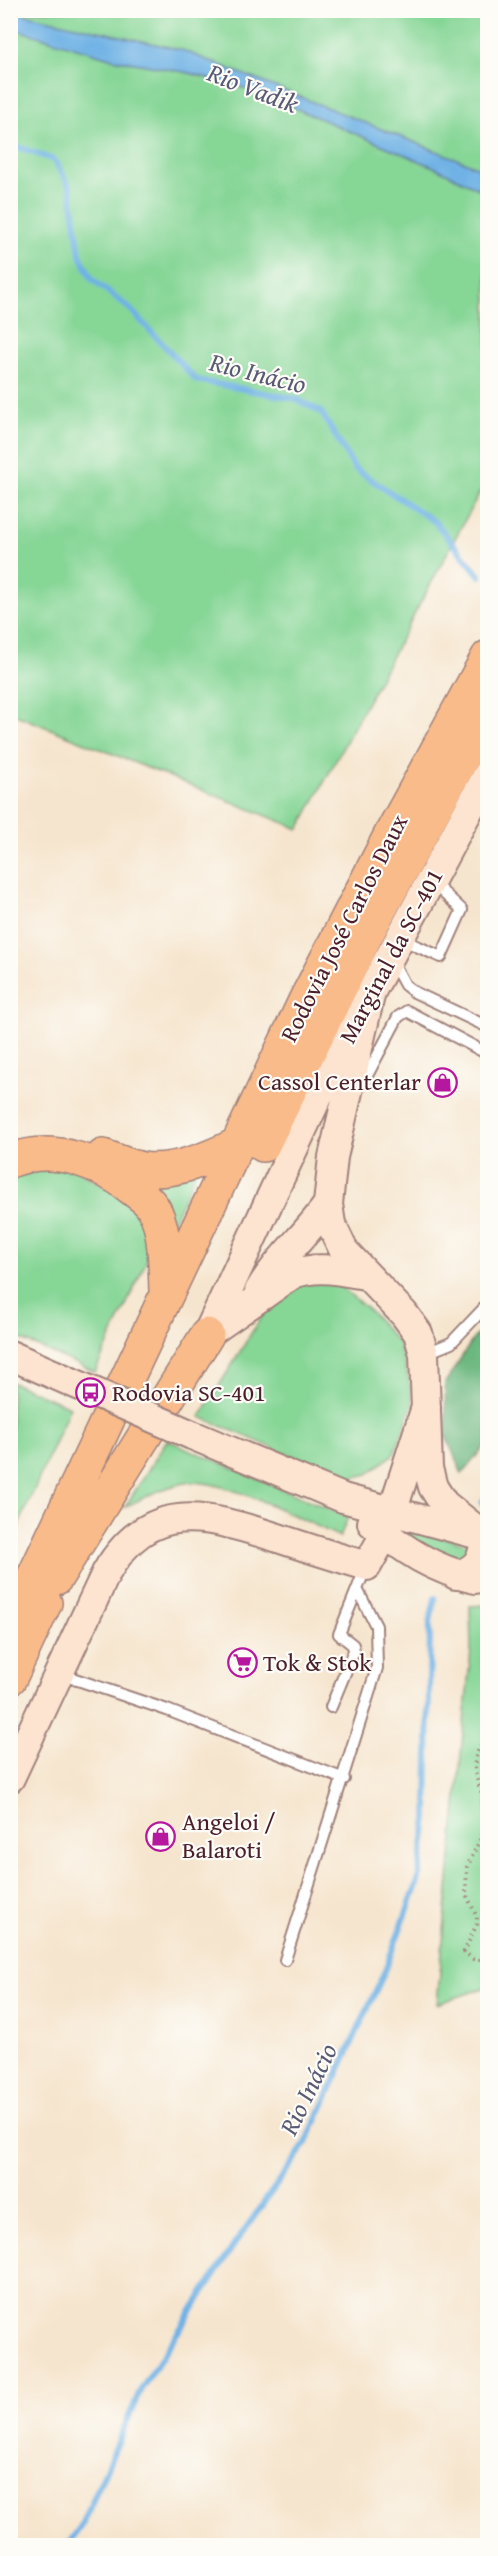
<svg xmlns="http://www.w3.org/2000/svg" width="498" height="2556" font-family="'Gentium Book Plus',serif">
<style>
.green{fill:#86d696;stroke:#687a60;stroke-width:1.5}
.forest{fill:#6cb77f;stroke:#5b6b55;stroke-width:1.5}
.water{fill:#6fb2e5;stroke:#5c6888;stroke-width:1.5}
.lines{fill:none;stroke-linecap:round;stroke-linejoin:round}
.stream{stroke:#6fb2e5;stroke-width:6}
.lane-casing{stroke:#a0827c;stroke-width:14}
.secondary-casing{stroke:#a0827c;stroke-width:32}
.highway-casing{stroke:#a0827c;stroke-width:36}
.path{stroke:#a0827c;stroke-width:4;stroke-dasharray:1.5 4.5;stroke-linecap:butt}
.lane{stroke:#fff;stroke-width:10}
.secondary{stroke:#fde4d1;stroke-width:28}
.highway{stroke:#fabb8b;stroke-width:33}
.secondary-bridge-casing{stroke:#a0827c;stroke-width:32;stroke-linecap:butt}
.secondary-bridge{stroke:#fde4d1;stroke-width:28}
.labels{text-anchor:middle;stroke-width:4.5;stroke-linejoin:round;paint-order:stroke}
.street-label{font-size:24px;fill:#4a1f2b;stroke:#fdfcf7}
.poi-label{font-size:24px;fill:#4a1f2b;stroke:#fdfcf7;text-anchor:start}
.water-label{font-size:26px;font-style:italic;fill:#595a75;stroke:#fdfcf7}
</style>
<rect width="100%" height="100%" fill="#fdfcf7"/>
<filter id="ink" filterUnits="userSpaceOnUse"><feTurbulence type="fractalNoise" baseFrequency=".0167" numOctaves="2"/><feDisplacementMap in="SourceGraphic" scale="12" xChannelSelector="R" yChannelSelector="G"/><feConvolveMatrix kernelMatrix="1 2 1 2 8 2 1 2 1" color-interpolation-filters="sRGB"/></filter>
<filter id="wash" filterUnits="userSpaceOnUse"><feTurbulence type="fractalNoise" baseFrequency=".008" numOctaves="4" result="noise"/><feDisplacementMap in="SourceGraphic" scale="24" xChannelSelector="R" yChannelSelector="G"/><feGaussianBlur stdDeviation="1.35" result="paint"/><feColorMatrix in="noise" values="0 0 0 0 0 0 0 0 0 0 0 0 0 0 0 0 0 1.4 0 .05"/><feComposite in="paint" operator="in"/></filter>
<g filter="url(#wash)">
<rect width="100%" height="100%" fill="#f6e5ce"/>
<path class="green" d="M10 11H487V479L299 829 11 713Z
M68 1165 137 1206 150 1232 147 1260 95 1372 11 1335V1176Z
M198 1167 166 1237 154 1186Z
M308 1280 334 1281 372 1313 399 1344 409 1380 413 1404 394 1454 368 1474 346 1479 200 1417 274 1296Z
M11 1382 70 1407 11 1543Z
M167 1440 348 1517 340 1537C304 1521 221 1476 185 1483 164 1487 145 1497 125 1507Z
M402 1528 469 1544V1552C453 1577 420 1544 403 1533Z
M487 1605V1987L437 2004 471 1650 470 1606Z"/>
<path class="forest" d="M487 1325V1443L462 1474 446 1436 445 1383 473 1339Z"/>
<path class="water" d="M10 11 182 50 487 171V193L436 168 257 92 189 73 113 59 11 28Z"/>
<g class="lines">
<path class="stream" d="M10 144 54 160 70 187 80 255 92 279 130 309 196 380 296 399 321 412 355 469 435 522 480 576
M482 1503 488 1497
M67 2546 83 2523 140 2391 234 2245 306 2143 383 1975 418 1882 427 1819 430 1622 435 1598"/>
</g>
</g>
<g filter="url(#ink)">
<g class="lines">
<defs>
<path id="lane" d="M401 939 441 957 462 910 432 882
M392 961 405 985 414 992 488 1027
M362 1085 398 1017 407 1011 488 1054
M424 1354 451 1343 488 1304
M60 1674 167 1710 344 1779
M331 1707 354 1651 353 1645 339 1634 366 1567
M285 1960 377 1668 376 1626 358 1591"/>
<path id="secondary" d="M370 996 333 1157 328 1204 331 1224 344 1251 404 1314 418 1333 424 1354 428 1468 433 1487 444 1504 484 1536C485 1558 477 1570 456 1575
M259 1291C278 1258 307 1235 328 1204
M210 1332 293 1274C318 1265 340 1271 365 1275
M207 1335 337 1055 488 774
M10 1355 53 1374
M192 1435 343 1498 476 1534
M372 1523C403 1550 435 1570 475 1579
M10 1778 106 1573C149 1498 206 1515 275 1537 305 1547 336 1557 367 1566L385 1534 426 1407"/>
<path id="highway" d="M263 1145 365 937 488 710
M103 1156C116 1160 130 1167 143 1169 174 1174 212 1157 238 1144
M10 1161C53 1143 100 1162 134 1190 139 1194 147 1199 151 1205 166 1224 165 1267 166 1291
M56 1578 207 1335
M10 1627 305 1001 390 836 488 657
M10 1678 45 1603"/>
</defs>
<use href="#lane" class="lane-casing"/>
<use href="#secondary" class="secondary-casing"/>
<use href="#highway" class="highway-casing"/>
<path class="path" d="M488 1735C464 1764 478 1779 488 1810
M488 1823 467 1867 466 1894 477 1917V1924L464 1952 473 1959 488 1961"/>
<use href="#lane" class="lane"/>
<use href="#secondary" class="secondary"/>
<use href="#highway" class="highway"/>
<defs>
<path id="secondary-bridge" d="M53 1374 192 1435"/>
</defs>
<use href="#secondary-bridge" class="secondary-bridge-casing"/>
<use href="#secondary-bridge" class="secondary-bridge"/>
</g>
</g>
<defs>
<symbol id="shop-ring" viewBox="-11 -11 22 22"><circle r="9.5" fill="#fdfcf7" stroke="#b5179e" stroke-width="1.5"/><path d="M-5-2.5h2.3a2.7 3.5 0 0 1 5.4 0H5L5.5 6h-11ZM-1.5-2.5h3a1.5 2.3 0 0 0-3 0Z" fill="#b5179e"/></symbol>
<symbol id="bus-ring" viewBox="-11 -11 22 22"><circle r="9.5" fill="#fdfcf7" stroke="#b5179e" stroke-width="1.5"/><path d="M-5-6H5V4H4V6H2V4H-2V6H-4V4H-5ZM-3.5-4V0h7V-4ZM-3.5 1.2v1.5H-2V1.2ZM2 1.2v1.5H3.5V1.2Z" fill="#b5179e"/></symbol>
<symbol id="supermarket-ring" viewBox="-11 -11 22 22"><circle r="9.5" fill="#fdfcf7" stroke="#b5179e" stroke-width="1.5"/><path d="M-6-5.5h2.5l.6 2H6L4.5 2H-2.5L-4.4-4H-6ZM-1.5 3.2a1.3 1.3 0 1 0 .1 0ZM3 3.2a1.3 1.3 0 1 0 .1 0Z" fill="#b5179e"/></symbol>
</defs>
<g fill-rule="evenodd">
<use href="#shop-ring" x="426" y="1066" width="33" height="33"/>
<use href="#bus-ring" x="74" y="1376" width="33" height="33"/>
<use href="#supermarket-ring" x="226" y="1646" width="33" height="33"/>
<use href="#shop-ring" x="144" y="1820" width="33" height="33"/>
</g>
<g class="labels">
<g class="street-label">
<text transform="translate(344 928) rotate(-63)" y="8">Rodovia José Carlos Daux</text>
<text transform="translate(391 956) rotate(-62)" y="8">Marginal da SC-401</text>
</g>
<g class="poi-label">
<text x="421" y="1090" text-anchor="end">Cassol Centerlar</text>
<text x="112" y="1401">Rodovia SC-401</text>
<text x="263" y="1671">Tok &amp; Stok</text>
<text x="182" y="1830">Angeloi /<tspan x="182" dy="28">Balaroti</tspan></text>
</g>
<g class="water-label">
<text transform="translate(253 88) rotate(21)" y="9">Rio Vadik</text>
<text transform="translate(258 373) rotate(14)" y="9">Rio Inácio</text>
<text transform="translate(308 2089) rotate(-64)" y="9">Rio Inácio</text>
</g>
</g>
<rect width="498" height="2556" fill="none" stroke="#fdfcf7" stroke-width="36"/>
</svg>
